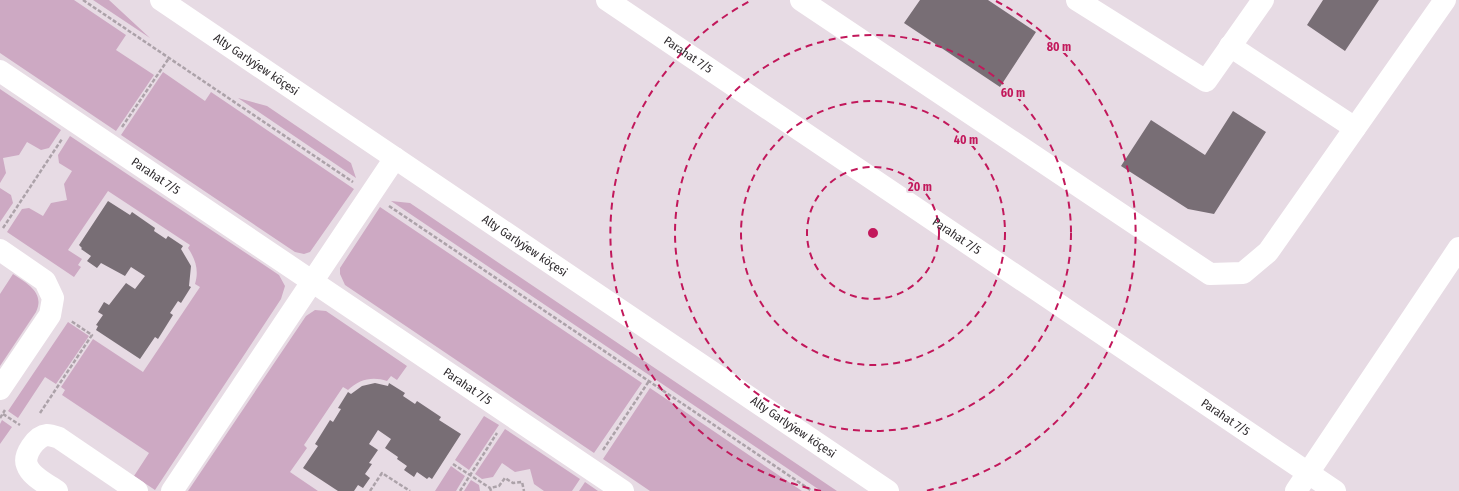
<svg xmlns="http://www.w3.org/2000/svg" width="1459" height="491" font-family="'Fira Sans Condensed',sans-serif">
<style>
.green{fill:#cda9c3}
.building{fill:#786e75}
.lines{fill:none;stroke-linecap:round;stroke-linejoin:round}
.path{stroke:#aca2a9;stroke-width:2.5;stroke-dasharray:4 2;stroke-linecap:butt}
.minor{stroke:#fff;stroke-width:22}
.ring{fill:none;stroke:#c2185b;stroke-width:2;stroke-dasharray:7 5}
.labels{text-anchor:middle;stroke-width:4;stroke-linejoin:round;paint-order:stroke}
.street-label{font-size:12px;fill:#2f2b2e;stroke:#e7dbe4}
.centre{fill:#c2185b;stroke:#e7dbe4;stroke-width:2}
.ring-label{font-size:12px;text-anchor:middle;font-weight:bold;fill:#c2185b;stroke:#e7dbe4;stroke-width:4;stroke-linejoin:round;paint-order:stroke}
</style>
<rect width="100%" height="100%" fill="#e7dbe4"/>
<path class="green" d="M0 0H74L126 35 116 50 154 75 116 131 0 53Z
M93 0H109L150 38Z
M163 72 205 101 211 92 354 189 310 252 304 254 295 252 121 135Z
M0 89 61 130 49 148 41 150 27 142 19 155 3 158 6 173 0 183Z
M238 98 267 106 351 163 356 178Z
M70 136 279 275 285 286 281 299 155 490 134 476 149 453 62 395 65 390 61 387 93 339 143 372 200 287 195 284C199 271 196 260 188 248L190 245 108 191 68 250 82 259 78 265 81 267 74 277 7 232 22 209 29 208 43 216 51 203 67 200 64 184 72 171 59 163 58 155Z
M0 188 11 195 13 203 0 222Z
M391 201 410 203 837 491H821Z
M380 207 642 383 594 453 345 285 340 274V268Z
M13 274C28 284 45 293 36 312L0 366V294Z
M315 310 326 311 407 366 397 380 391 376 387 381C373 376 359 379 348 390L343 387 304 445 307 448 290 472 318 491H188L306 316Z
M68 322 89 336 56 384 45 377 18 418 8 411Z
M650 388 802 491H650L603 459Z
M484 416 499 425 469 470 455 460Z
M2 420 12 427 0 444V424Z
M505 429 580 479 572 491H544L534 484 530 469 515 472 502 463 493 477 482 479 475 474Z
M451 466 465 476 456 491H435Z
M471 480 479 485 480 491H464Z
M585 482 598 491H579Z"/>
<path class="building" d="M920 0H988L1036 32 1000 87 904 23Z
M1323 0H1379L1345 51 1307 25Z
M1233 111 1266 132 1214 214 1188 209 1121 166 1151 120 1205 155Z
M108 201 130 215 132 212 155 228 154 231 166 239 168 236 183 246 181 249 191 266 189 286 191 287 181 303 178 301 170 313 173 315 158 339 155 337 140 359 96 330 98 326 96 325 103 315 98 312 104 302 109 305 126 283 135 289 145 276 131 267 125 276 101 263 97 268 87 261 91 256 81 249 82 248 79 245Z
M375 383 388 386 389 383 405 393 403 396 415 404 417 401 441 417 439 420 461 434 432 479 429 477 427 479 417 472 414 477 404 470 407 466 397 459 398 457 385 448 391 439 378 430 369 444 378 450 369 463 372 464 365 474 370 478 363 488 358 485 354 491H338L303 468 318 446 315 444 330 420 333 422 341 409 338 408 348 392 351 394 362 386Z"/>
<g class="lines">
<path class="path" d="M83 0 353 182
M122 127 169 58
M389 206 812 491
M3 228 62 139
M40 413 92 335 71 321
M3 414 20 425
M0 418 5 410
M603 450 649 381
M453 464 490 488
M370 491 382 473 410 491
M460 491 497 433
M491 491 490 488 499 486 505 478 513 483 522 482 524 491"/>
<g class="minor">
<path id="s1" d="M161 0 888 491"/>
<path id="s2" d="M607 0 1335 491"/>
<path d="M801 0 1210 274 1243 273 1268 252 1445 0"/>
<path d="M1077 0 1206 81 1263 0"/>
<path d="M1230 46 1355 128"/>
<path id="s3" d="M0 71 623 491"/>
<path d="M0 250 45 281 53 298 50 315 0 389"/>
<path d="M57 491C47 484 31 477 27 465 23 455 36 436 47 435 51 435 56 437 59 438L137 491"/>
<path d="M172 491 395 158"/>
<path d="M1296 491 1459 248"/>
</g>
</g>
<g class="ring">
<circle cx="873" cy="233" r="66"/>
<circle cx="873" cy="233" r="132"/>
<circle cx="873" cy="233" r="198"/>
<path d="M821 491A263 263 0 0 1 750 1M996 1A263 263 0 0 1 925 491"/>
</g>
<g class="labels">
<g class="street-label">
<text dy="4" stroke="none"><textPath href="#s2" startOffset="98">Parahat 7/5</textPath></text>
<text dy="4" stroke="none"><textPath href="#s1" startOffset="115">Alty Garlyýew köçesi</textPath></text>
<text dy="4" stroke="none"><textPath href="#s3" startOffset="188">Parahat 7/5</textPath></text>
<text dy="4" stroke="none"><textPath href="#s2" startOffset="422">Parahat 7/5</textPath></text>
<text dy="4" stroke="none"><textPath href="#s1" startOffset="439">Alty Garlyýew köçesi</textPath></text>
<text dy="4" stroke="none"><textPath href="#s3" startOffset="564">Parahat 7/5</textPath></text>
<text dy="4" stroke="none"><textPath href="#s2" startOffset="746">Parahat 7/5</textPath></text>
<text dy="4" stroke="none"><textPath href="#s1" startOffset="763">Alty Garlyýew köçesi</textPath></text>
</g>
</g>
<circle cx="873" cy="233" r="6" class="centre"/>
<g class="ring-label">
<text x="1059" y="51">80 m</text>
<text x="1013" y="97">60 m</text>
<text x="966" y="144">40 m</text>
<text x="920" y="191">20 m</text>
</g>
</svg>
